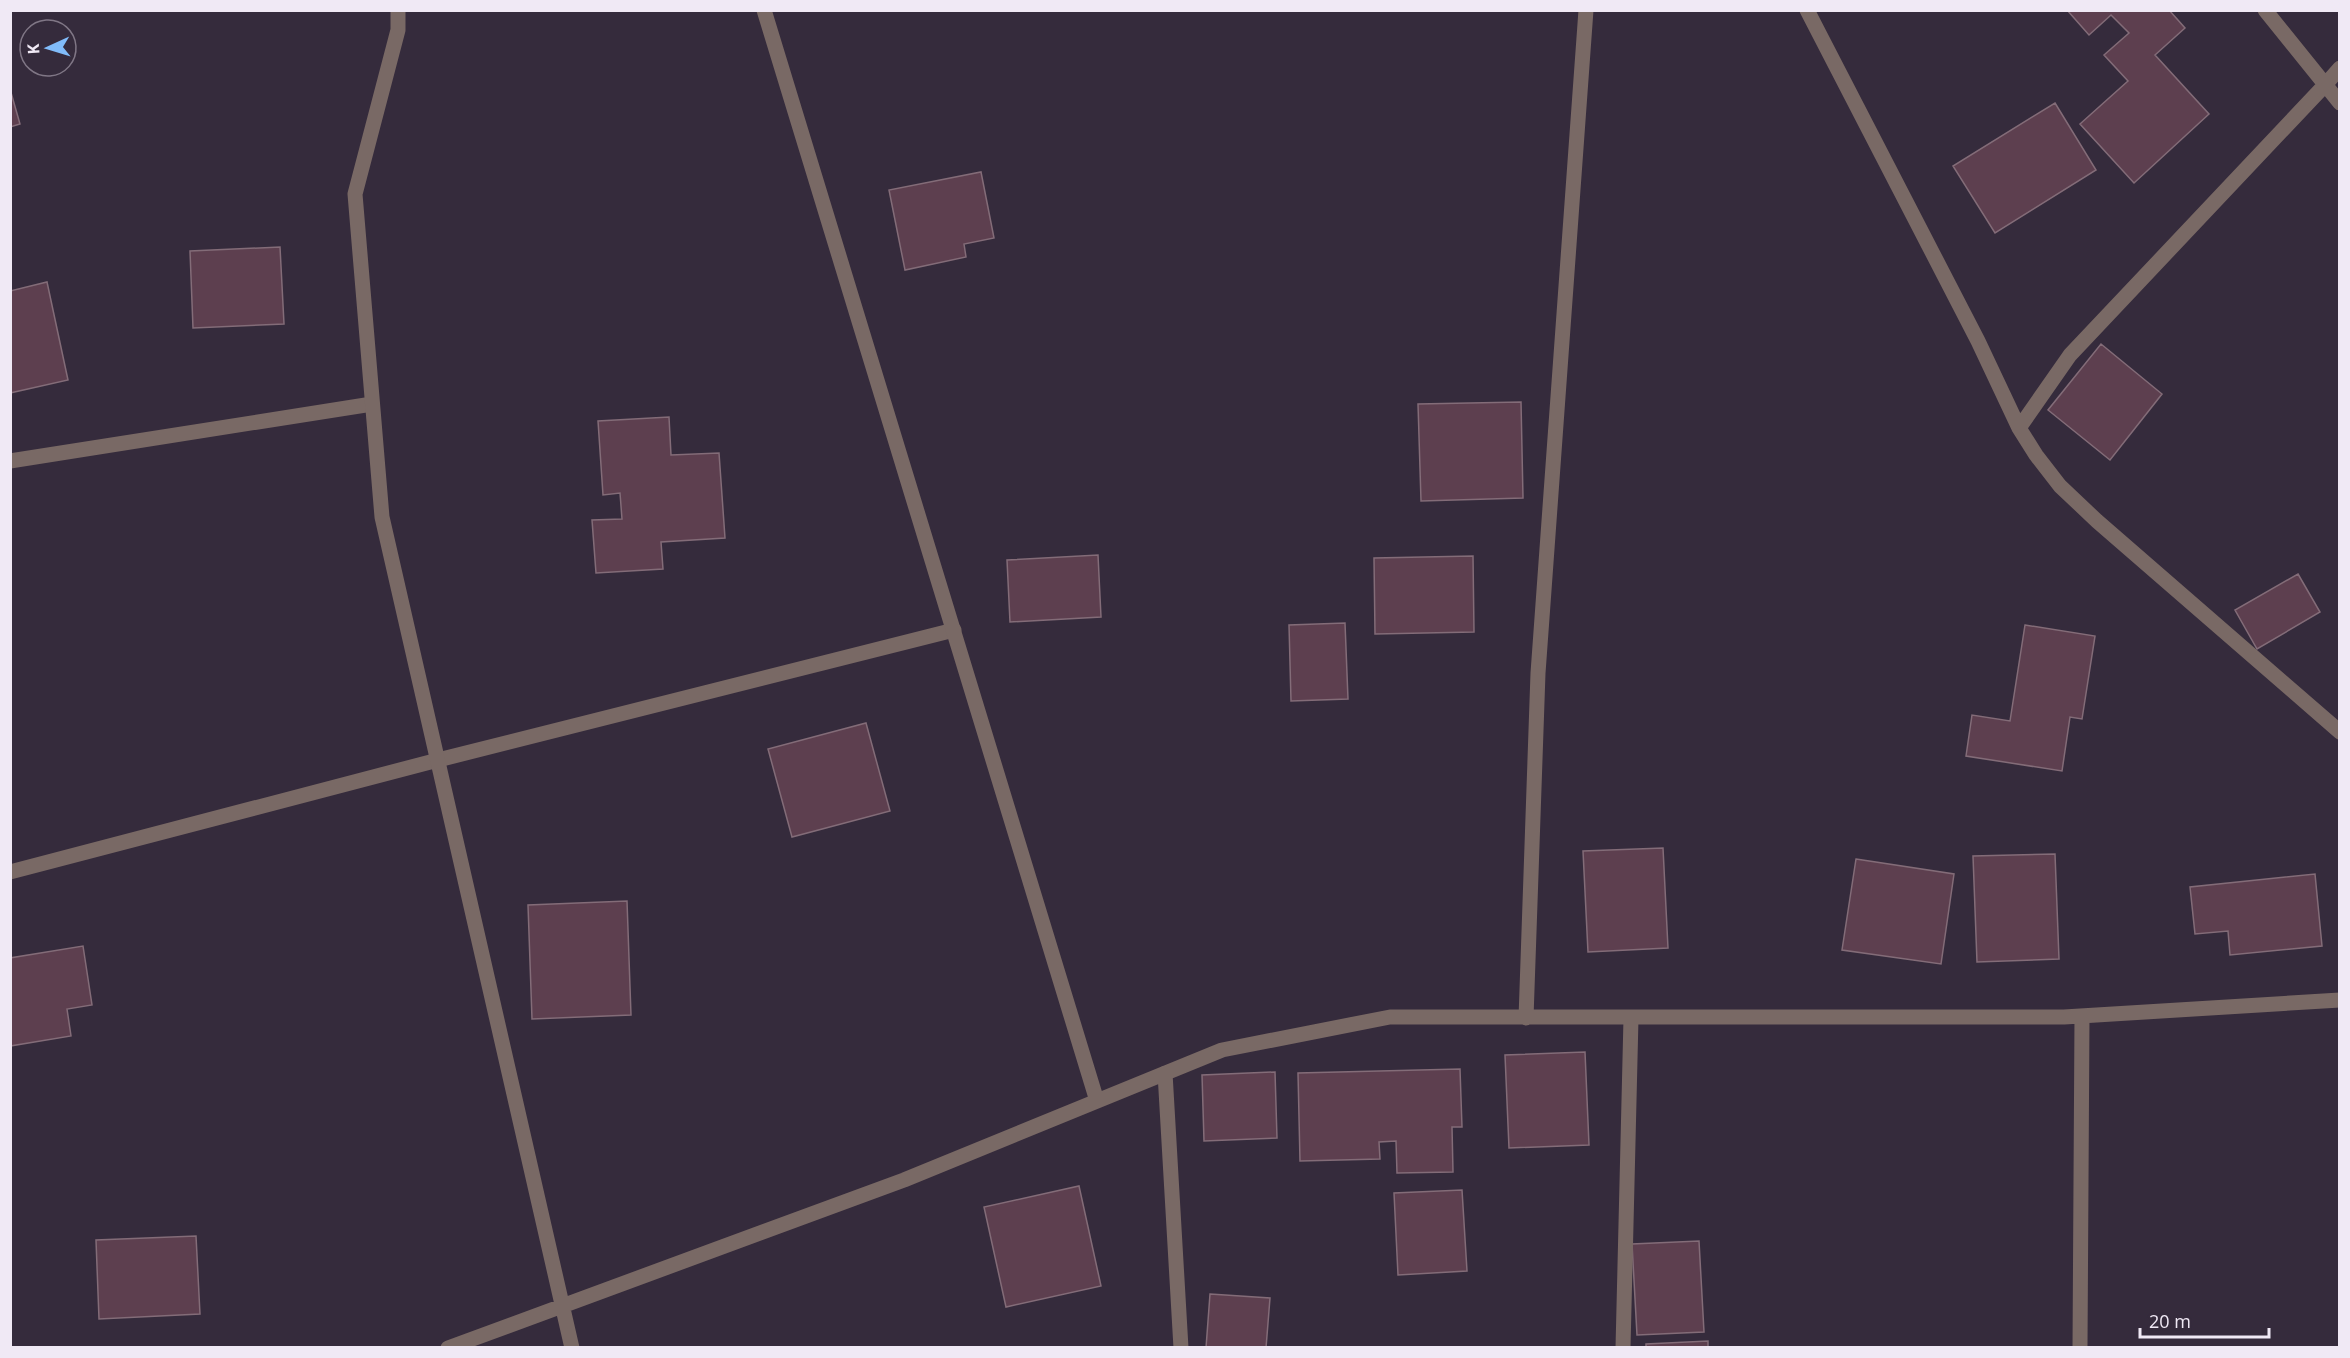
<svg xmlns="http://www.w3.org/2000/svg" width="2350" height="1358" font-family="'Open Sans',sans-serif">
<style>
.building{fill:#5d3f4f;stroke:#836c78;stroke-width:1.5}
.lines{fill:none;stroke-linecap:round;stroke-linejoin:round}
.service{stroke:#796965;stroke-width:15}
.minor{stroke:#796965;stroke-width:15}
</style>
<rect width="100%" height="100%" fill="#352b3c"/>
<path class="building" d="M2067 10H2169L2185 28 2155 55 2209 114 2134 183 2080 124 2128 81 2104 55 2129 33 2111 15 2089 35Z
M10 89 20 124 10 127Z
M2055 103 2096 170 1995 233 1953 166Z
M981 172 994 238 964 244 966 257 905 270 889 190Z
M280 247 284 324 193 328 190 251Z
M47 282 68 380 10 393V291Z
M2101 344 2162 394 2110 460 2048 410Z
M1521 402 1523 498 1421 501 1418 404Z
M669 417 671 455 719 453 725 538 661 542 663 569 596 573 592 520 622 519 620 493 603 495 598 421Z
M1098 555 1101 617 1010 622 1007 560Z
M1473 556 1474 632 1375 634 1374 558Z
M2298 574 2320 612 2257 649 2235 610Z
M1345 623 1348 699 1291 701 1289 625Z
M2025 625 2095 636 2082 719 2070 717 2062 771 1966 756 1972 715 2010 721Z
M866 723 890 811 792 837 768 749Z
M1663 848 1668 948 1588 952 1583 851Z
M2055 854 2059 959 1977 962 1973 856Z
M1856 859 1954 874 1941 964 1842 950Z
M2315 874 2322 946 2230 955 2228 931 2195 934 2190 887Z
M627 901 631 1015 532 1019 528 905Z
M83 946 92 1005 67 1009 71 1036 10 1046V958Z
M1585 1052 1589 1145 1509 1148 1505 1055Z
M1460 1069 1462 1127H1452L1453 1172 1397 1173 1396 1141 1379 1142 1380 1159 1300 1161 1298 1073Z
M1275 1072 1277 1138 1204 1141 1202 1075Z
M1079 1186 1101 1286 1006 1307 984 1207Z
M1462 1190 1467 1271 1398 1275 1394 1193Z
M196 1236 200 1314 99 1319 96 1240Z
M1699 1241 1704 1332 1637 1335 1632 1244Z
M1210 1294 1270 1298 1266 1348H1206Z
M1708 1341V1348H1646V1344Z"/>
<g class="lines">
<path class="service" d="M10 461 372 404
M10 872 438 760 954 630"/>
<path class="minor" d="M398 10V30L355 194 382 517 572 1348
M764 10 1097 1101
M1807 10 1978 341 2019 428 2036 455 2060 486 2097 521 2340 732
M2265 10 2340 103
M2019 428 2070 355 2325 85 2340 68
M1526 1018 1538 673 1586 10
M1165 1073 1181 1348
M448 1348 904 1180 1222 1050 1390 1017H2064L2340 1000
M1623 1348 1631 1018
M2080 1348 2082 1016"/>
</g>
<rect width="2350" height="1358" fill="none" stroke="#f0e9f5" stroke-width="24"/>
<g transform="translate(48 48) rotate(266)"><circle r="28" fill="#352b3c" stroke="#807786" stroke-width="1.5"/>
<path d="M0-4.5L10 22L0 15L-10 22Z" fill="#81bcfa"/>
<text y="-9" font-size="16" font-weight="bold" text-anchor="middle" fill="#f0e9f5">K</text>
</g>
<path d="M2140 1328v9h129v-9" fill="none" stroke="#f0e9f5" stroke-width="3"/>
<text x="2149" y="1328" font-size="18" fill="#f0e9f5" stroke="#352b3c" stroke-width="4.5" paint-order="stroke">20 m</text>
</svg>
